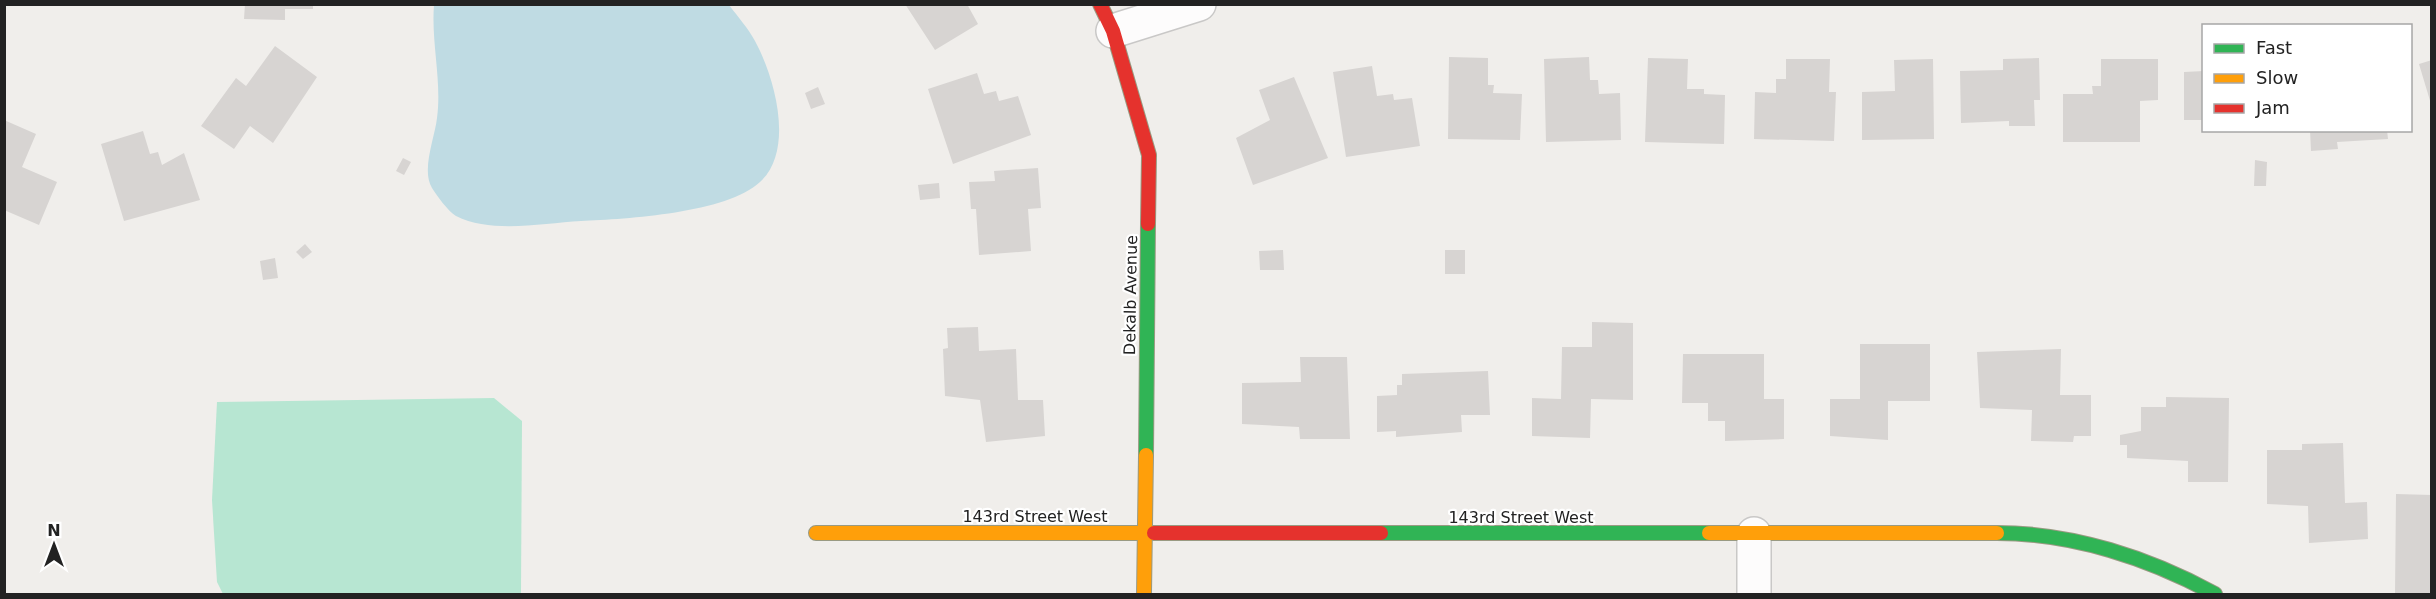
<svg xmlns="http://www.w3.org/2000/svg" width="2436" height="599" font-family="'DejaVu Sans',sans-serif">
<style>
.pitch{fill:#b7e6d2}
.water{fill:#bfdbe3}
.building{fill:#d7d4d2}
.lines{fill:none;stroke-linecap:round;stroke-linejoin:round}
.street-casing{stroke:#c9c8c7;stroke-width:36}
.fast-casing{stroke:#999a82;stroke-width:16}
.slow-casing{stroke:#999a82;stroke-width:16}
.jam-casing{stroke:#999a82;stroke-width:16}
.street{stroke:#fdfcfc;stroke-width:33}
.fast{stroke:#30b455;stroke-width:14}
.slow{stroke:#ff9f0a;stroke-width:14}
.jam{stroke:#e5322d;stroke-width:14}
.labels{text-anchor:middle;stroke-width:4.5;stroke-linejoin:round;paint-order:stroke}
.street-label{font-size:16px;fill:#222;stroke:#fff}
</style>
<rect width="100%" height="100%" fill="#f0eeeb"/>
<path class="pitch" d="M494 398 522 421 521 594H223L217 582 212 500 217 402Z"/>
<path class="water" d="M434 5H729C738 17 748 28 755 41 775 78 795 150 760 182 727 213 627 219 581 221 543 223 492 234 456 216 448 211 437 196 432 188 421 170 435 137 437 118 442 81 431 42 434 5Z"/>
<path class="building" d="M245 4H313V9H285V20L244 19Z
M905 4H967L978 24 935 50Z
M275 46 317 77 273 143 250 126 234 149 201 126 236 78 246 86Z
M1449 57 1488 58V85H1494L1493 93 1522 94 1520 140 1448 139Z
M1589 57 1590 80H1598L1599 94 1620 93 1621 140 1546 142 1544 59Z
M1648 58 1688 59 1687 89H1704V94L1725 95 1724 144 1645 142Z
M2039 58 2040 100H2034L2035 126H2009V121L1961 123 1960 71 2003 70V59Z
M1786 59H1830L1829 92H1836L1834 141 1754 139 1755 92 1776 93V79H1786Z
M1933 59 1934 139 1862 140V92L1895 91 1894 60Z
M2101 59H2158V100L2140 101V142H2063V94H2093L2092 86H2101Z
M2432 60V104H2431L2419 64Z
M1372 66 1377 96 1393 94 1394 100 1412 98 1420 146 1346 157 1333 72Z
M2204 71V120H2184V72Z
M977 73 984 94 996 91 999 101 1018 96 1031 135 953 164 928 89Z
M1294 77 1328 158 1253 185 1236 138 1270 120 1259 90Z
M818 87 825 104 811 109 805 93Z
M4 120 36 134 22 167 57 182 39 225 4 210Z
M2310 130H2387L2388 139 2337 142 2338 149 2311 151Z
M143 131 150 154 158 152 162 165 184 153 200 200 124 221 101 144Z
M403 158 411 162 404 175 396 171Z
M2255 160 2267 162 2266 186H2254Z
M1038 168 1041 208 1028 209 1031 251 979 255 976 209H971L969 182 995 181 994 171Z
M939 183 940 198 920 200 918 185Z
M305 244 312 252 303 259 296 252Z
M1283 250 1284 270H1260L1259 251Z
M1445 250H1465V274H1445Z
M275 258 278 278 263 280 260 261Z
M1592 322 1633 323V400L1591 399 1590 438 1532 436V398L1561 399 1562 347H1592Z
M978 327 979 351 1016 349 1018 400H1043L1045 436 986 442 980 400 945 396 943 349 948 348 947 328Z
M1860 344H1930V401H1888V440L1830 436V399H1860Z
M2061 349 2060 395H2091V436H2074L2073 442 2031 441 2032 410 1980 408 1977 352Z
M1683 354H1764V399H1784V439L1725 441V421H1708V403H1682Z
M1300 357H1347L1350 439H1300L1299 427 1242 424V383L1301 382Z
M1488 371 1490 415H1461L1462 432 1396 437V431L1377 432V396L1397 395V385H1402V374Z
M2166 397 2229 398 2228 482H2188V461L2127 458V445H2120V435L2141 431V407H2166Z
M2343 443 2345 503 2367 502 2368 539 2309 543 2308 506 2267 504V450H2302V444Z
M2396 494 2432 495V593L2395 594Z"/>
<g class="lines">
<defs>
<path id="street" d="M1113 31 1199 4
M1754 534V594"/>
<path id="fast" d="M1146 455 1148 224
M1381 533H1709
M1997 533C2073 533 2149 558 2215 594"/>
<path id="slow" d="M816 533H1154
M1709 533H1997
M1144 594 1146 455"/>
<path id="jam" d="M1100 4 1113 31 1149 155 1148 224
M1154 533H1381"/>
</defs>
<use href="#street" class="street-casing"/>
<use href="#fast" class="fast-casing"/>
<use href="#slow" class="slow-casing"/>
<use href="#jam" class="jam-casing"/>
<use href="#street" class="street"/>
<use href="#fast" class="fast"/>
<use href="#slow" class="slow"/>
<use href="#jam" class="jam"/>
</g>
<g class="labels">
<g class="street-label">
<text transform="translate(1130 295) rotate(-89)" y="6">Dekalb Avenue</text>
<text x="1035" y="522">143rd Street West</text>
<text x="1521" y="523">143rd Street West</text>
</g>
</g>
<rect width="2436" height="599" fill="none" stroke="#222222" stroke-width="12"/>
<rect x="2202" y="24" width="210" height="108" fill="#ffffff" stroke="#a7a7a7" stroke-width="1.5"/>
<rect x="2214" y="44" width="30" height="9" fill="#30b455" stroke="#a7a7a7" stroke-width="1.5"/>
<text x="2256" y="54" font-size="18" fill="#222222">Fast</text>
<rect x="2214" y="74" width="30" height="9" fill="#ff9f0a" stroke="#a7a7a7" stroke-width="1.5"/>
<text x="2256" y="84" font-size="18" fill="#222222">Slow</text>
<rect x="2214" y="104" width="30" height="9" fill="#e5322d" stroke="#a7a7a7" stroke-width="1.5"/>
<text x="2256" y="114" font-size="18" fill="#222222">Jam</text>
<g transform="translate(54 545)" stroke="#ffffff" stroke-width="4.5" paint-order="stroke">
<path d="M0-4.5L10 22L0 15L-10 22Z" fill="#222222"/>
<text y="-9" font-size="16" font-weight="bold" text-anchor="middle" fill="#222222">N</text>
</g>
</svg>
